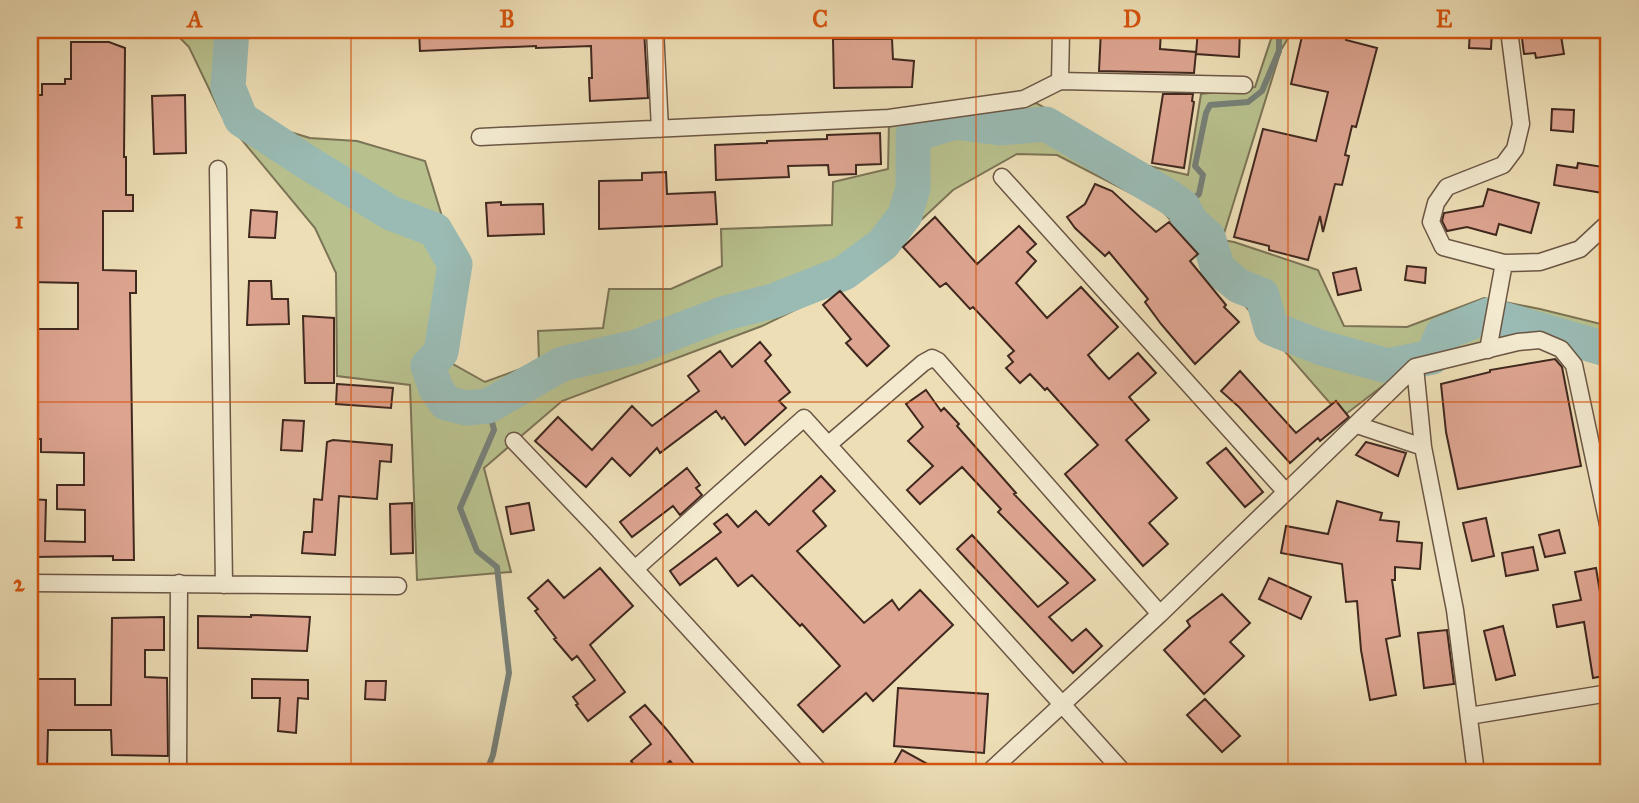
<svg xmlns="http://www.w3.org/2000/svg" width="1639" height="803" font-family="'IM FELL Great Primer',serif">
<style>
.green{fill:#b8c18e;stroke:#7c7456;stroke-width:2}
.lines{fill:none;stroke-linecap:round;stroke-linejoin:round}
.stream{stroke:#768078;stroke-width:6}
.river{stroke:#9abbb4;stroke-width:35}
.building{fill:#dda490;stroke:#40281f;stroke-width:2}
.minor-casing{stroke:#6b5645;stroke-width:19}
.minor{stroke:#f3ead0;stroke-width:16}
.grid{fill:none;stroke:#d7540e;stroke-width:2;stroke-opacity:0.55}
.neatline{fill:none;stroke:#d7540e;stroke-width:2.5}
.grid-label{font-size:23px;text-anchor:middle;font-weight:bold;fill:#d7540e}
</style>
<rect width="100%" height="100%" fill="#eddeb6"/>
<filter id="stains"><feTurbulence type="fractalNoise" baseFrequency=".00286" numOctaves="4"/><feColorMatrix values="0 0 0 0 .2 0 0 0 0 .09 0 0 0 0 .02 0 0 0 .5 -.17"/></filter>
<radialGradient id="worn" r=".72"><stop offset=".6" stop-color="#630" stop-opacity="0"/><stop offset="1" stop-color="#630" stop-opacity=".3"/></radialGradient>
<path class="green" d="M172 30H214L222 51 247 101 270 126 310 138 357 141 425 161 448 236 457 277 447 340 453 364 485 382 539 362 538 331 603 328 609 289H671L722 266 721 229 832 225 833 182 888 169 889 122 1036 103 1149 166 1188 175 1201 94 1255 87 1274 30H1293L1281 50 1222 240 1234 242 1318 270 1344 326 1407 327 1484 298 1540 309 1609 326V356L1527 333 1422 356 1342 417 1160 208 1057 155 1017 154 953 190 857 280 762 326 562 401 484 468 511 572 417 580 410 385 337 376 336 273 315 228 222 116 189 47Z
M1296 30H1402V34L1377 38Z"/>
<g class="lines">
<path class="stream" d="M231 44 241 30
M1183 207 1199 194 1203 175 1195 166 1206 113 1210 105 1248 102 1262 91 1279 51V30
M486 773 493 755 509 673 497 567 477 551 460 508 494 430 488 406"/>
<path class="river" d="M232 30 228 87 241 119 308 163 391 213 435 230 455 264 441 352 428 366 436 389 446 403 466 408 488 406 562 364 636 347 722 314 773 301 844 273 883 244 905 215 913 188V135L955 122 1000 128 1046 124 1171 198 1183 207 1191 222 1208 237 1218 269 1239 286 1262 295 1271 328 1322 348 1388 366 1432 357 1442 334 1489 315 1609 350"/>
</g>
<path class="building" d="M419 30H644L648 98 590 101 589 78H592L591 46 536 48V46L420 51Z
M1101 30H1161L1160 49 1196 52 1194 73 1099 71Z
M1198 30H1240L1239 57 1196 54Z
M1470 30H1492L1491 49 1469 48Z
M1531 30H1560L1564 54 1536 58 1535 53 1524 54 1521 31Z
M1303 32 1328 38H1346V40L1377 48 1356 127 1352 126 1345 155 1349 156 1342 185 1335 184 1323 232 1320 216 1308 260 1269 250V246L1234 237 1263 129 1316 141 1328 92 1291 84Z
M833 39H892L893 59 914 61 912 87 834 88Z
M71 42H109L125 48 124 157H126V195H133V211H103V270L136 271V293H130L134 560H113V556L30 557V499L46 500 45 541 85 542V510L57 509V485H84V453L41 452V439H30V329H78V283L30 282V95H42V84H65V79H71Z
M1163 94H1193L1192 101 1194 102 1184 168 1152 163Z
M185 95 186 153 154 154 152 96Z
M1552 109 1574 110 1573 132 1551 130Z
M880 133 881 164 856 165V174L829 175 828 165 788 166 789 177 716 180 715 145 767 143V141L827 139V135Z
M1578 163 1609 168V194L1554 185 1557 165 1577 168Z
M666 172 667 194 715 192 717 224 599 229V181L642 180V173Z
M1095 184 1112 191 1156 232 1169 222 1198 254 1190 261 1226 305 1224 307 1239 322 1195 364 1161 324 1145 302 1148 299 1109 252 1105 256 1075 228 1067 217 1085 204Z
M1488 189 1539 203 1531 233 1499 224 1496 235 1467 227 1447 231 1442 221 1444 213 1483 206Z
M501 202V205L543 204 544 234 488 236 486 203Z
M251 210 277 212 275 238 249 237Z
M935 217 977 264 1019 226 1036 244 1027 252 1036 261 1016 283 1047 318 1081 287 1118 327 1088 355 1098 367 1109 379 1138 353 1156 373 1129 397 1149 420 1126 440 1177 498 1149 523 1168 544 1143 566 1065 474 1098 445 1047 388 1045 390 1030 374 1020 383 1006 368 1013 362 1008 356 1014 351 973 307 970 309 946 283 940 287 903 247Z
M1407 266 1426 268 1425 283 1405 280Z
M1356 268 1361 290 1338 295 1333 273Z
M249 281H271L272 299H288L289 324 247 325Z
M840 291 889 346 867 366 846 343 851 339 823 305Z
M303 316 334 318V383H305Z
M760 342 771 355 765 361 790 392 779 401 786 408 745 445 724 417 722 419 716 411 660 453 657 448 630 476 612 458 586 487 535 441 558 417 592 450 632 406 652 426 699 391 688 376 720 351 732 367Z
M1555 359 1562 367 1581 466 1458 489 1446 432 1441 384 1490 372V370Z
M1240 371 1296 433 1336 401 1349 417 1320 441 1318 438 1290 463 1239 407 1221 391Z
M337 384 393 388 391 408 336 404Z
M926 390 941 411 944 408 959 424 957 426 1016 493 1014 494 1095 580 1049 617 1072 641 1086 629 1102 646 1073 673 957 549 972 535 1038 607 1068 583 998 512 1001 509 962 467 920 504 907 490 933 466 908 441 923 427 906 404Z
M283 420 304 421 302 451 281 450Z
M333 440 392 445 391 462 380 461 377 499 339 496 335 555 302 553 304 532H312L314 499 322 500 327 442Z
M1366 442 1406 453 1398 476 1356 455Z
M1226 448 1263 492 1245 507 1207 463Z
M687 468 700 485 696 488 702 495 680 515 673 506 632 537 620 522Z
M821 476 835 491 813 511 826 526 797 551 864 623 892 600 899 610 920 590 953 625 873 701 866 693 823 732 798 705 840 666 802 624 800 626 752 575 738 586 716 558 680 585 670 571 721 532 714 524 727 514 738 527 756 511 769 525Z
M1337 501 1382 513 1380 520 1399 522 1397 541 1422 543 1420 569 1395 567V580H1392L1400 636 1386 639 1396 695 1370 700 1361 650 1357 601 1346 602 1342 564 1281 553 1286 526 1328 534Z
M412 503 413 553 391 554 390 504Z
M529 503 534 530 511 534 506 507Z
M1486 518 1494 556 1472 561 1463 523Z
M1559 530 1565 553 1545 557 1539 535Z
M1533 547 1538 570 1506 576 1502 553Z
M600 568 633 606 590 645 625 692 588 721 576 705 578 704 573 697 595 680 577 656 572 660 554 639 556 638 535 611 538 609 528 598 548 580 564 598Z
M1596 568 1609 646V675L1593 678 1584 622 1557 627 1553 605 1581 600 1575 572Z
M1269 578 1311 597 1301 619 1259 599Z
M1222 594 1250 623 1230 642 1244 656 1204 694 1164 650 1190 626 1187 621Z
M251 615 310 617 307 651 198 648V616L251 617Z
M164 617V650H145V677L167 678 168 756 112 755 111 730H48L47 768H30V679H75V705H111L112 618Z
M1503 626 1515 675 1496 680 1484 631Z
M1447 630 1454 684 1424 688 1418 633Z
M252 679 308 680V699L298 698 296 733 278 731 280 698H252Z
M366 681H386L385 700 365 699Z
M898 688 988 694 984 753 894 746Z
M1205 699 1240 736 1222 752 1187 715Z
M645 705 667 730 701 773H680L670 761 656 773H641L631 761 651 744 630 717Z
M902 750 944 773H889Z"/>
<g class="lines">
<defs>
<path id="minor" d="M655 30 660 129
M1060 81 1061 30
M480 137 889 118 1024 99 1060 81 1244 85
M218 169 224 585
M1002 177 1285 491
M1504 263 1540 262 1580 249 1609 222
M1488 350 1504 263 1443 247 1431 222 1436 203 1447 187 1503 165 1515 149 1521 124 1509 30
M1415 367 1423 447 1455 610 1476 773
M1357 425 1423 447
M514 441 599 530 821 773
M829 444 923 363 932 358 938 361 1160 614
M635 569 804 418 1124 773
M30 583 398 586
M1469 716 1609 693
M178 773 179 583
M988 773 1160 614 1415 367 1518 342 1540 340 1561 349 1574 365 1609 529"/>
</defs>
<use href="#minor" class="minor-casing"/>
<use href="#minor" class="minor"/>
</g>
<path class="grid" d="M351 30V773M663 30V773M976 30V773M1288 30V773M30 402H1609"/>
<rect width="1639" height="803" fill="none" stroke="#eddeb6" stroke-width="77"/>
<rect x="38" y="38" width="1562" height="726" class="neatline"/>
<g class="grid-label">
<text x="195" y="27">A</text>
<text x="507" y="27">B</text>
<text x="820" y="27">C</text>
<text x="1132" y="27">D</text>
<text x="1444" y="27">E</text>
<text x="19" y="228">1</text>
<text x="19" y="591">2</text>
</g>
<rect width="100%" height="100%" filter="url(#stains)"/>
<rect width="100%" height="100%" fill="url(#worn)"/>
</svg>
